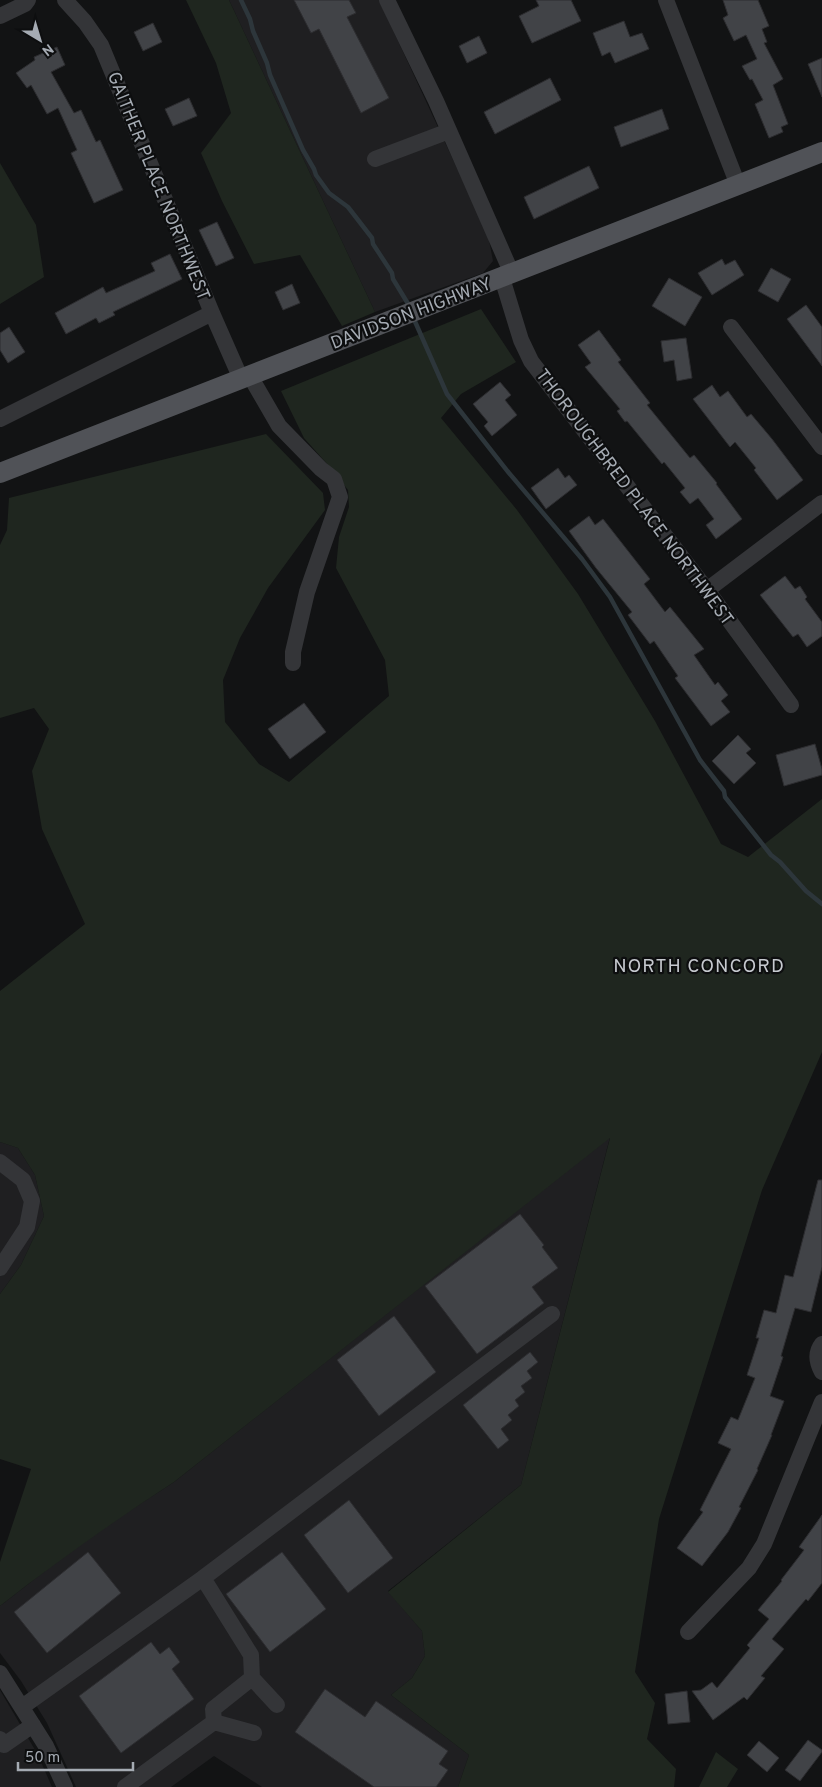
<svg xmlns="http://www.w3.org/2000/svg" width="822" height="1787" font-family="Overpass,sans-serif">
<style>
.built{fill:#1f1f21}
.green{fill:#1f261f}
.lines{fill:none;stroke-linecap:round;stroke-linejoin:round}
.stream{stroke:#2d363b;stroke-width:4.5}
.building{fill:#414347;stroke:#2d2d30}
.minor{stroke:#343538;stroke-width:16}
.major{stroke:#505257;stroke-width:20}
.labels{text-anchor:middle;stroke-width:4.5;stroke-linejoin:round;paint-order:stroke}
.street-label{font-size:18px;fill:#a5abb3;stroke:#0d0e0f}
.neighbourhood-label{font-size:19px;letter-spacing:1px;fill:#c6c9cf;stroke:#0d0e0f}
</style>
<rect width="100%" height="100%" fill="#121314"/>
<path class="built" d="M229 0H379L488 235 493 261 483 273 375 312Z
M610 1137 521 1485 388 1591 422 1631 425 1656 412 1678 391 1695 469 1755 458 1787H262L214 1756 171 1787H76L47 1723 21 1681 0 1653V1606L59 1560 120 1517 174 1482Z
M0 1142 18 1148 35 1175 44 1216 21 1265 0 1294Z
M0 1690 38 1755 52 1787H0Z"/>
<path class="green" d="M186 0H229L375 312 342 326 300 255 254 264 222 201 201 153 231 113 216 63Z
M0 163 36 225 44 277 0 304Z
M481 309 516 362 461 394 441 418 517 510 578 594 655 721 721 844 748 857 822 799V1052L762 1190 659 1519 635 1672 655 1703 647 1739 676 1769 674 1787H458L469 1755 391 1695 412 1678 425 1656 422 1631 388 1592 521 1485 610 1138 174 1482C114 1521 56 1562 0 1606V1562L31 1469 0 1459V1294L21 1265 44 1216 35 1175 18 1148 0 1142V991L85 924 42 829 32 771 49 729 34 708 0 718V545L7 530 9 498 266 434 323 493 325 510 268 588 240 638 223 680 225 722 259 764 289 782 389 696 385 660 336 568 339 537 349 507 348 490 329 466 304 438 281 391Z
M716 1752 738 1769 727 1787H699Z"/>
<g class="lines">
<path class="stream" d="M241 0 250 19 253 31 267 63 270 75 303 150 314 169 316 175 329 193 348 207 372 238 373 244 392 273 393 279 410 307
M413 317 447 394 509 473 582 559 610 597 700 760 724 791 725 797 771 855 780 862 806 891 822 904"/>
</g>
<path class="building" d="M294 0H349L356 13 347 17 389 98 361 113 319 29 311 33Z
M536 0H571L581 21 532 43 519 16 539 6Z
M723 0H758L769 26 762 29 767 42 764 43 783 79 773 85 788 124 781 127 783 132 769 138 755 104 763 100 752 79 750 80 742 66 757 59 746 35 734 41 723 18 728 15Z
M624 21 630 37 642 33 649 49 615 63 610 52 602 56 593 33Z
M153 23 162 42 143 51 134 32Z
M479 36 487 53 467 63 459 46Z
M57 47 65 65 51 72 74 113 81 110 96 142 100 140 123 190 94 203 71 153 77 150 58 108 47 114 31 85 27 88 16 73 35 60 34 57Z
M822 58V97L808 64Z
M550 78 561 100 495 134 484 112Z
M189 98 197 116 173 126 165 109Z
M662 109 669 129 621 147 614 127Z
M589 166 599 188 534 219 524 197Z
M217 222 234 258 216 266 199 230Z
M170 254 182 279 113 312 115 315 99 323 96 318 66 334 55 313 103 287 106 293 155 271 151 263Z
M722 259 725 265 735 260 744 275 712 295 698 273Z
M771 268 791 279 778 302 758 291Z
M669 278 702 297 685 326 652 306Z
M292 284 300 303 283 310 275 292Z
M806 305 822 327V366L787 319Z
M9 327 25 352 8 363 0 350V333Z
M599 330 621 360 618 362 650 403 647 405 690 458 694 455 717 483 716 484 742 519 716 539 706 525 714 519 698 498 690 504 680 492 685 488 664 462 662 464 627 421 625 422 617 411 620 409 585 367 591 363 578 345Z
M686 338 692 378 677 381 674 360 664 362 661 341Z
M500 382 511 395 505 400 517 415 492 436 484 426 488 422 473 404Z
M712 385 720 397 728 391 747 417 751 414 772 439 803 480 777 500 754 470 756 468 735 442 730 447 693 399Z
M558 468 565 478 569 475 577 485 546 509 531 488Z
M589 516 595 525 603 519 650 579 644 584 665 612 670 607 704 649 694 655 715 685 718 682 728 695 721 701 730 712 711 726 675 678 678 676 654 641 650 644 628 615 632 612 596 568 569 531Z
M785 576 795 589 800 586 807 597 805 599 822 622V636L807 647 798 634 793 637 760 595Z
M304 703 326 732 290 759 268 729Z
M738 735 751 749 746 753 756 763 734 784 712 761Z
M815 744 822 769V775L784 786 776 755Z
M818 1180H822V1267L811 1312 795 1308 781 1356 783 1357 770 1396 784 1401 771 1435H772L757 1469 758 1470 739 1507 741 1508 728 1532 702 1566 677 1548 703 1512 700 1510 731 1449 718 1443 731 1417 738 1420 755 1378 747 1375 759 1338H756L764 1310 776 1313 785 1275 793 1277Z
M520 1214 544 1245 542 1247 558 1268 532 1287 544 1303 477 1354 425 1286Z
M394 1316 436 1372 379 1416 337 1360Z
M530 1352 538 1362 527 1371 532 1378 521 1386 525 1392 515 1400 519 1406 508 1415 512 1420 501 1429 509 1440 498 1449 463 1405Z
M349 1500 393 1558 348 1593 304 1535Z
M822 1515V1583L808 1601 806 1599 772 1639 784 1649 761 1676 765 1678 747 1700 744 1697 713 1720 692 1691 701 1690 712 1682 717 1688 750 1648 747 1645 769 1619 758 1610 782 1581 781 1580 804 1550 799 1547Z
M88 1552 121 1593 47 1653 14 1612Z
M282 1552 326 1609 270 1652 226 1594Z
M151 1642 160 1654 169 1647 180 1662 172 1669 194 1699 121 1753 79 1696Z
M325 1689 365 1717 376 1701 448 1751 439 1764 448 1770 436 1787H374L295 1732Z
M687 1691 690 1722 668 1724 665 1694Z
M808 1740 822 1750V1752L800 1781 785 1770Z
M759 1741 779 1758 767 1772 747 1755Z"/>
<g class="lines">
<path class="minor" d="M65 0 85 22 101 45 212 313 241 379
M387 0 436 101 512 274
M666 0 738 185
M0 16 25 4 28 0
M375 159 449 131
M502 278 521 340 531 361 707 590 791 705
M731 327 822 447
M250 376 279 426 321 469 334 479 340 497 307 592 293 652V663
M0 419 212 313
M707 590 822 503
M0 1162 23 1180 32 1201 27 1227 0 1268
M822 1344C815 1353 817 1363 822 1372
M203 1578 552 1314
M688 1632 749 1568 764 1544 822 1402
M0 1673 46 1746 65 1787
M22 1707 203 1578 251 1655 252 1678 277 1705
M214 1722 213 1709 252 1678
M0 1739 4 1745 33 1725
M125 1787 214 1722 254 1733"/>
<path class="major" d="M0 473 822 152"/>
</g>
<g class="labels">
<g class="street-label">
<text transform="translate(159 186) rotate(68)" y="6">GAITHER PLACE NORTHWEST</text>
<text transform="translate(411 313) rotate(-21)" y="6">DAVIDSON HIGHWAY</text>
<text transform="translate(635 497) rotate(53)" y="6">THOROUGHBRED PLACE NORTHWEST</text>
</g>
<g class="neighbourhood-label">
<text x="699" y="972">NORTH CONCORD</text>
</g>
</g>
<g transform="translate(40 40) rotate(142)" stroke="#0d0e0f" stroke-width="4" paint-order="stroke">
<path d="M0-4L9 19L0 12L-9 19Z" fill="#a5abb3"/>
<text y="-8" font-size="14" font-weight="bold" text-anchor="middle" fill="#a5abb3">N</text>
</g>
<path d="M18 1762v8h115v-8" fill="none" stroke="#a5abb3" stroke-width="2.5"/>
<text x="25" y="1762" font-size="15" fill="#a5abb3" stroke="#0d0e0f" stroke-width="4" paint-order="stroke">50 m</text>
</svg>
